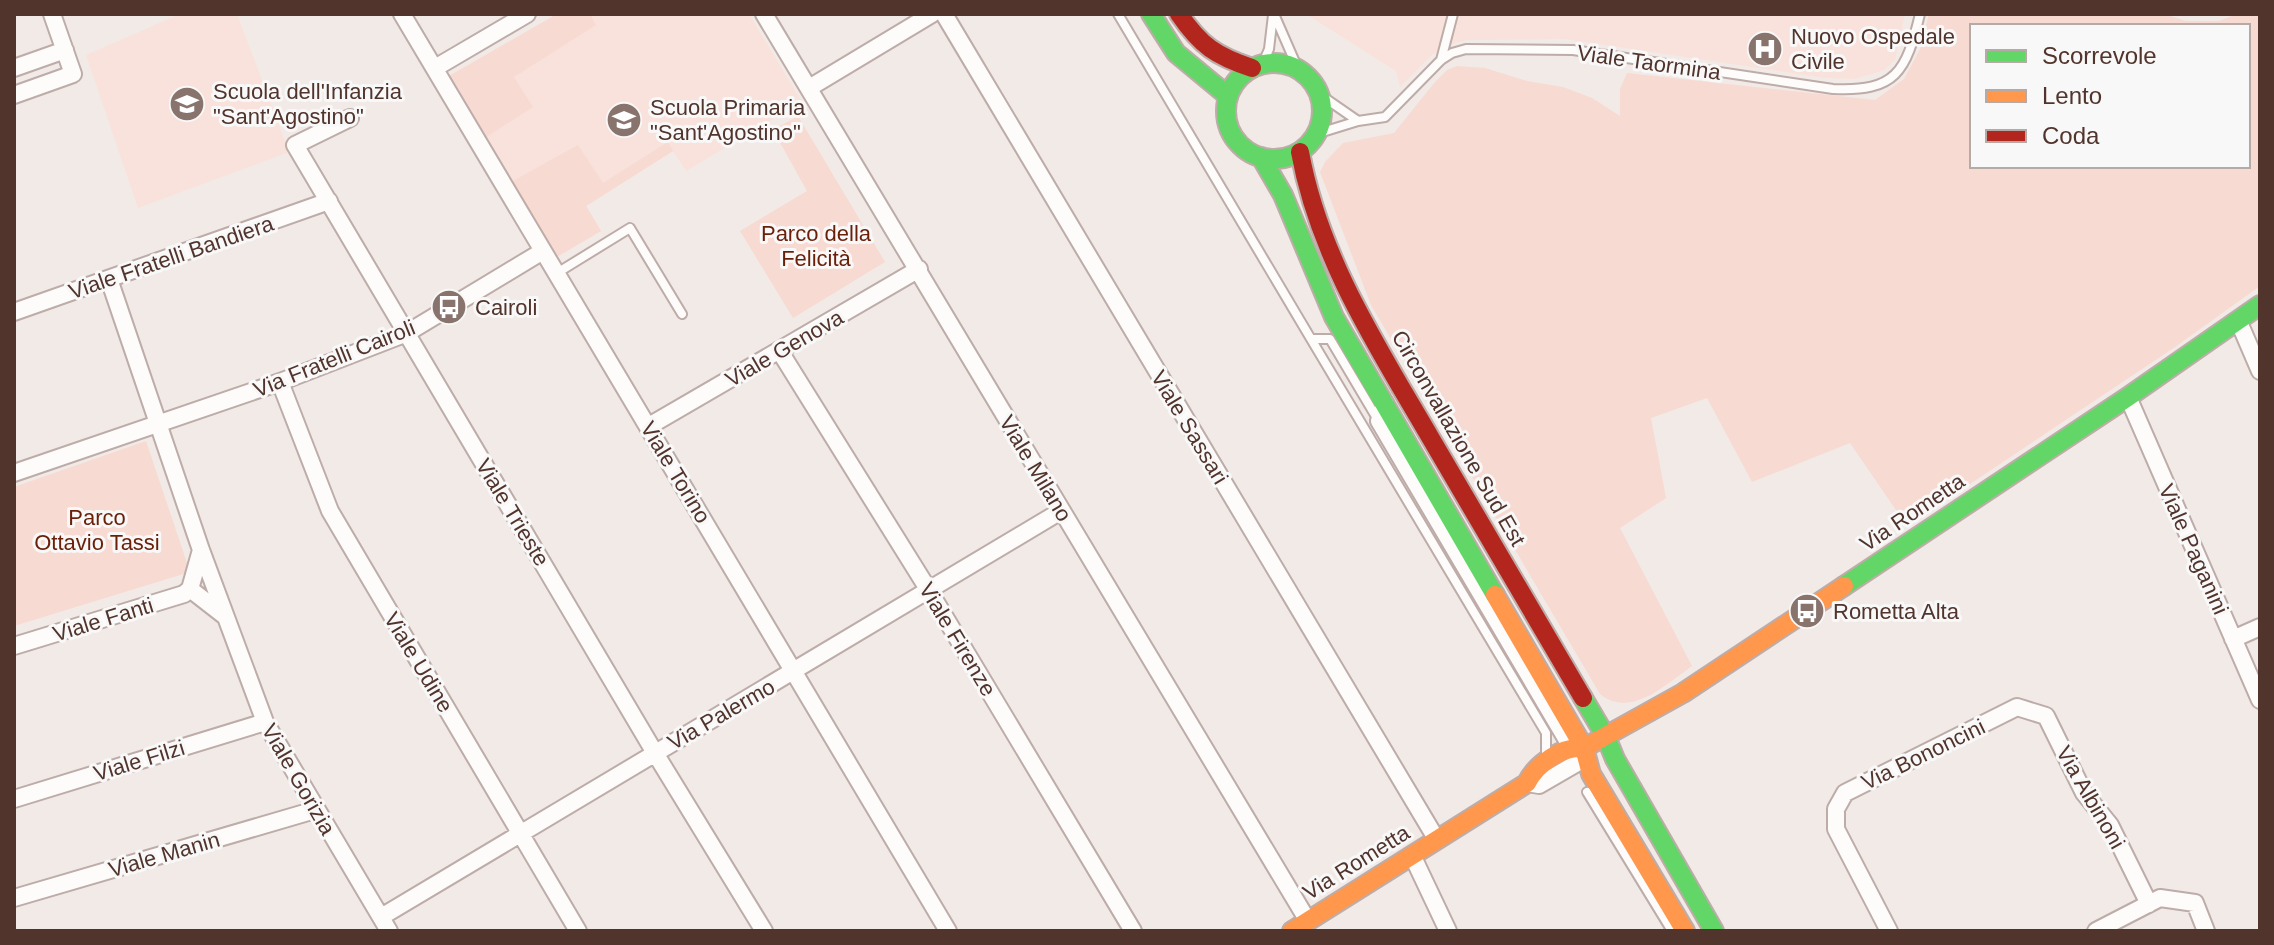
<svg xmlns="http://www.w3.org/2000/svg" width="2274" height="945" font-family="Helvetica,sans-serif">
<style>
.built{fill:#f8e2db}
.green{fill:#f7dad1;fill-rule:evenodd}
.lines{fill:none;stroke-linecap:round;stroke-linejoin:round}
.lane-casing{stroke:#bdaca8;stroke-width:12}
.street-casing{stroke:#bdaca8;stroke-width:20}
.fast-casing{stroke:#bdaca8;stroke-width:22}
.slow-casing{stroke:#bdaca8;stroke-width:22}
.jam-casing{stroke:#bdaca8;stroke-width:22}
.lane{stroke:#fdfcfb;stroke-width:8}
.street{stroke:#fdfcfb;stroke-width:16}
.fast{stroke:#63d668;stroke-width:18}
.slow{stroke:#ff974d;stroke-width:18}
.jam{stroke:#b3261e;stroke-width:18}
.labels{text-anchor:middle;stroke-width:6;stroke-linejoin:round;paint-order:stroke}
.poi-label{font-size:22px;fill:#51342c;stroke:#f8f8f8;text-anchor:start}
.street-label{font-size:22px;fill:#51342c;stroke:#f8f8f8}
.park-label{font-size:22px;fill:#6a1f08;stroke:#f8f8f8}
</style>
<rect width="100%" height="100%" fill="#f2eae7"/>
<path class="built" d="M180 14H237L289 152 138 208 86 55Z
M557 14H749L802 102 686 171 673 151 586 206 601 231 555 258 449 76Z
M1306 14H1905L1895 60 1884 70 1855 79 1825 78 1565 39 1466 40 1451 44 1433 54 1400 87 1396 71Z"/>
<path class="green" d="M557 14H590L596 25 514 77 533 107 485 138 449 76Z
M1929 14H2164L2186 21H2219L2237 14H2260V286L2175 347 1907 526 1850 443 1752 482 1707 398 1651 418 1666 498 1620 528 1692 666C1666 684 1631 719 1600 694L1371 305 1320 172 1325 162 1343 143 1394 133 1435 82 1447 70 1457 66 1485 68 1527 81 1563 87 1592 98 1620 116V89L1627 73 1875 100 1904 79 1920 49ZM2248 26V166H1972V26Z
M798 116 885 262 793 318 740 231 807 191 773 130Z
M668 142 673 151 586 206 601 231 555 258 511 182 578 145 603 183Z
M146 441 190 572 14 626V487Z"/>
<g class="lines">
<defs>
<path id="lane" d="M1118 14 1311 339H1330L1378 420
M1274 14 1298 69
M1441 60 1453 14
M1263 63 1269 49 1273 15
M1358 121 1385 117 1441 60 1452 53 1466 49 1573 50 1833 89C1896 92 1906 72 1920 14
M1316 134 1358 121 1319 94
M557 273 630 228 682 314
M1311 339 1546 733V758
M1587 792 1672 931"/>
<path id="street" d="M402 14 948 931
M764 14 1308 921
M944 14 1437 840
M14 68 65 50
M435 68 527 14
M809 88 932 14
M14 95 73 74 52 14
M350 118 295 145 655 753 764 931
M109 279 201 550 265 722 389 931
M14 312 329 201
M2238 320 2260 371
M779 350 928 589 1133 931
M280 382 330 511 578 931
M2128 397 2260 700
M1385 403 1379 421 1571 747
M649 426 919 269
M14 473 280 382 407 333 543 251
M190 589 226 617
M190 589 201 550
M2233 639 2260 627
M14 646 184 594 190 589
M1527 783 1539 785 1577 763 1584 748
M14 799 265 722
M1412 855 1448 931
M14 898 315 810
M381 917 1061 511
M1889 931 1836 829V809L1845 793 2017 707 2046 716 2084 793 2110 825 2149 904
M2096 931 2160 898 2195 903 2206 931"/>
<path id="fast" d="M1151 14 1176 53 1228 96
M1226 111a48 48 0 1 1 96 0a48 48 0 1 1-96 0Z
M1261 157 1283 195 1334 317 1495 595
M1844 586 2128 397 2260 305
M1583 698 1606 737 1615 759 1714 931"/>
<path id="slow" d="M1495 595 1584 748 1591 774 1685 931
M1292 931 1527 783C1536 764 1563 746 1584 748L1683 693 1844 586"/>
<path id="jam" d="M1179 14C1201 46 1216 56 1252 68
M1300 152C1319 257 1377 346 1430 437 1481 524 1532 611 1583 698"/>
</defs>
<use href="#lane" class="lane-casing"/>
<use href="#street" class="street-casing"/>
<use href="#fast" class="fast-casing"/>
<use href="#slow" class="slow-casing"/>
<use href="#jam" class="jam-casing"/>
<use href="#lane" class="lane"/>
<use href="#street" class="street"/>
<use href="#fast" class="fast"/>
<use href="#slow" class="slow"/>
<use href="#jam" class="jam"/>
</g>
<defs>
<symbol id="hospital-disc" viewBox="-11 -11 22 22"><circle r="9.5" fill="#89746d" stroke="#f8f8f8"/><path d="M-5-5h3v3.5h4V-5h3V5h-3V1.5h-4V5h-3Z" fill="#fff"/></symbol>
<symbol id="school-disc" viewBox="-11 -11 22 22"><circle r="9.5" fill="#89746d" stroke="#f8f8f8"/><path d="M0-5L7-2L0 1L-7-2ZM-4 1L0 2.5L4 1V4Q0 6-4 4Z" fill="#fff"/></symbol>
<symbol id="bus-disc" viewBox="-11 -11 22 22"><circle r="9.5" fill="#89746d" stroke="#f8f8f8"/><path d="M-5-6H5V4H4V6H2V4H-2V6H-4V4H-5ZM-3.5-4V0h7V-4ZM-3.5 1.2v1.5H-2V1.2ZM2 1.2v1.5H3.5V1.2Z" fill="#fff"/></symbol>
</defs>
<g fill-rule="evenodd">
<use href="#hospital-disc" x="1745" y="29" width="40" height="40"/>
<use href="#school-disc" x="167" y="84" width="40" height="40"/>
<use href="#school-disc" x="604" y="100" width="40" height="40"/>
<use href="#bus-disc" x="429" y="287" width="40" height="40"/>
<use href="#bus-disc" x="1787" y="591" width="40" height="40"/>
</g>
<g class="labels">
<g class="poi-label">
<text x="1791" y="44">Nuovo Ospedale<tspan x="1791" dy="25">Civile</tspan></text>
<text x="213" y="99">Scuola dell'Infanzia<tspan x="213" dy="25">"Sant'Agostino"</tspan></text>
<text x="650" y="115">Scuola Primaria<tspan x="650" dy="25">"Sant'Agostino"</tspan></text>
<text x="475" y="315">Cairoli</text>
<text x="1833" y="619">Rometta Alta</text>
</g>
<g class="street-label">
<text transform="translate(1649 62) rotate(8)" y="8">Viale Taormina</text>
<text transform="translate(171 257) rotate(-19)" y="8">Viale Fratelli Bandiera</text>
<text transform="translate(784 348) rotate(-30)" y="8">Viale Genova</text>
<text transform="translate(334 358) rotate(-22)" y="8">Via Fratelli Cairoli</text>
<text transform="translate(1190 427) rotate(59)" y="8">Viale Sassari</text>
<text transform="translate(1459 438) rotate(60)" y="8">Circonvallazione Sud Est</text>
<text transform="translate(1036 468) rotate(59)" y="8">Viale Milano</text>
<text transform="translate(676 472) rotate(59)" y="8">Viale Torino</text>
<text transform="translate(513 512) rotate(59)" y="8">Viale Trieste</text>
<text transform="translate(1912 512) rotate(-34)" y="8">Via Rometta</text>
<text transform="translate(2194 549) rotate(66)" y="8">Viale Paganini</text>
<text transform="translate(103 619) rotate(-17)" y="8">Viale Fanti</text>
<text transform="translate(958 639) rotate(59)" y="8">Viale Firenze</text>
<text transform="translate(419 662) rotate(59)" y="8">Viale Udine</text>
<text transform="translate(721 714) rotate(-30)" y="8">Via Palermo</text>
<text transform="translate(1923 754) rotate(-26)" y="8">Via Bononcini</text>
<text transform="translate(139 760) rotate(-17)" y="8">Viale Filzi</text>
<text transform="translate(299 779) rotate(60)" y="8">Viale Gorizia</text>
<text transform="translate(2091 797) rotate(60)" y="8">Via Albinoni</text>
<text transform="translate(164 854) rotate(-16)" y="8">Viale Manin</text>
<text transform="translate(1356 862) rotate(-32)" y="8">Via Rometta</text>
</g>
<g class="park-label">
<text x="816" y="241">Parco della<tspan x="816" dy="25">Felicità</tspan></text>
<text x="97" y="525">Parco<tspan x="97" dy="25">Ottavio Tassi</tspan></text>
</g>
</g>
<rect width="2274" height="945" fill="none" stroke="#51342c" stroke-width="32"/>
<rect x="1970" y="24" width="280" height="144" fill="#f8f8f8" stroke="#b5aaa6" stroke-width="2"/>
<rect x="1986" y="50" width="40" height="12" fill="#63d668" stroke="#b5aaa6" stroke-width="2"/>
<text x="2042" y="64" font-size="24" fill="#51342c">Scorrevole</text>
<rect x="1986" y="90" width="40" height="12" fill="#ff974d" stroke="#b5aaa6" stroke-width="2"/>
<text x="2042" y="104" font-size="24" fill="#51342c">Lento</text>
<rect x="1986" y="130" width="40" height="12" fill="#b3261e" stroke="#b5aaa6" stroke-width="2"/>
<text x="2042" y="144" font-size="24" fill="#51342c">Coda</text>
</svg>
